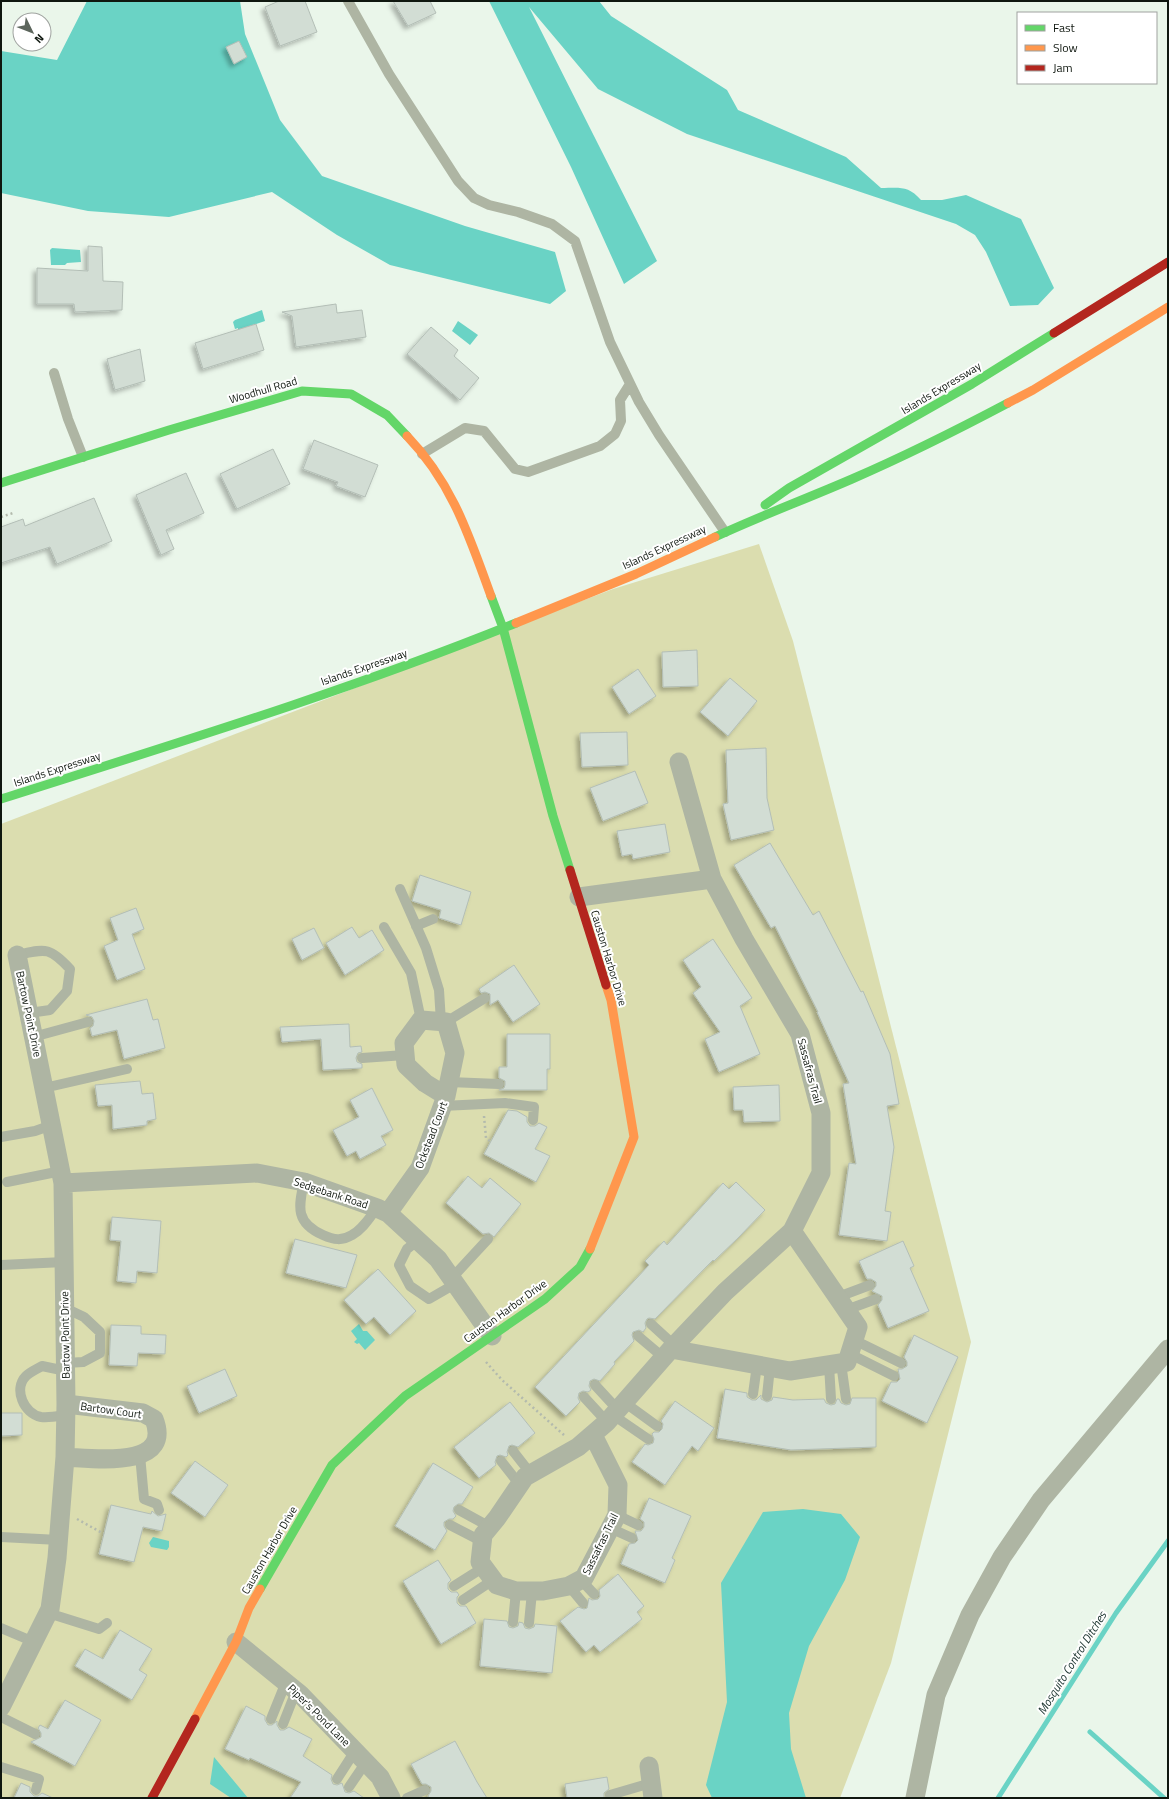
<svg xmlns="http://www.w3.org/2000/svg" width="1169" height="1799" font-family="'Titillium Web',sans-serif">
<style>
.green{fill:#dbddaf}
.water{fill:#6ad3c5}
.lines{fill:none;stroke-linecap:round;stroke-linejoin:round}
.stream{stroke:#6ad3c5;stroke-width:5}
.building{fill:#d2ddd4;stroke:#b3beb6;filter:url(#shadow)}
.path{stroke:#b3baad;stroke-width:2.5;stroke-dasharray:2 3;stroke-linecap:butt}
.lane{stroke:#aeb5a3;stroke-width:10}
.street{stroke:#aeb5a3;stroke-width:19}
.fast{stroke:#63d668;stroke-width:9}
.slow{stroke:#ff974d;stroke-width:9}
.jam{stroke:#b3261e;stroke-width:9}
.labels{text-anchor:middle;stroke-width:4;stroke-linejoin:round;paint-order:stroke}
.street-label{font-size:11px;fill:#0f170f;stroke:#fff}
.water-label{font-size:12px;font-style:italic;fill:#19312d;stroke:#fff}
</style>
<defs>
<filter id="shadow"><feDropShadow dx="-3.5" dy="3.5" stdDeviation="2" flood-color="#0004"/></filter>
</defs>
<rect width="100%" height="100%" fill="#eaf6ea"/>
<path class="green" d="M759 544 793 641 971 1342 891 1663 840 1798H1V824L613 589Z"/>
<path class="water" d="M87 1H240L245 34 280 120 322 176 465 226 555 252 566 291 550 304 390 265 337 235 272 192 169 217 88 211 1 193V51L57 60Z
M489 1H599L611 16 727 90 738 110 846 157 881 188C899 188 908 185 921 200H942L966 195 1021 219 1054 288 1038 305 1010 306 986 252 975 235 956 224 687 134 598 89 529 7 657 261 624 284 571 167Z
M52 248 80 250 81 262 67 263 65 265H51L50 250Z
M262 310 265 321 238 330V328L235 329 233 322 235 320Z
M458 321 478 335 470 345 452 331Z
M359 1324 363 1331H367L375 1340 365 1350 359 1343 357 1344 354 1342 357 1339 351 1331Z
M803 1509 841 1514 860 1537 845 1580 809 1646 789 1713 791 1749 806 1798H712L706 1785 727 1702 721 1583 763 1512Z
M153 1537 169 1541V1547L167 1550 151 1547 149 1543Z
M214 1757 248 1798H231L210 1784Z"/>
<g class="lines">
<path class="stream" d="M1090 1732 1164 1798
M998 1798 1116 1613 1168 1541"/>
</g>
<path class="building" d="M279 1H305L317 32 280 46 265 7Z
M393 1H430L436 13 408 26Z
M239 41 247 57 234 64 226 47Z
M88 246 102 247 103 281 123 282 122 310 75 312 74 304H37V268L88 271Z
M336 304 337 313 362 310 366 337 296 347 292 316 282 312Z
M256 324 264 350 203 369 195 343Z
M431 327 458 350 454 356 479 378 460 400 407 354Z
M140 349 145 381 115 390 107 359Z
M314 440 378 465 365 497 336 486 338 482 303 469Z
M273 449 290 484 237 509 220 474Z
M186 473 204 513 166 530 174 549 161 555 136 495Z
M94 498 112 541 57 564 50 547 1 563V527L23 519 25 526Z
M697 650 698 686 663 687 662 652Z
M638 669 656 696 629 714 612 687Z
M730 678 757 701 728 736 700 712Z
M627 732 628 765 582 767 580 733Z
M766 748 767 798 774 830 731 840 723 804 728 803 726 750Z
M635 771 648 803 603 821 590 788Z
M665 824 670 852 633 859 632 854 622 856 617 831Z
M770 843 813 915 819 911 861 992 863 991 890 1054 899 1104 887 1106 894 1147 885 1211 891 1212 887 1241 839 1235 849 1163 856 1164 843 1084 849 1083 817 1012H818L775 926 771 928 734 865Z
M420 875 471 892 461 925 439 918 441 910 412 901Z
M136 908 144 929 132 934 145 969 117 980 104 946 118 940 110 918Z
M352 927 359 938 372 930 384 950 345 975 326 943Z
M314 928 324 948 302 960 292 939Z
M713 939 752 998 740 1006 760 1054 719 1072 705 1039 720 1032 693 993 701 987 683 960Z
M514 965 540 1004 513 1022 498 1000 490 1005V994L485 992 481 993 479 989Z
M147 999 153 1020 158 1019 165 1048 124 1059 117 1030 92 1036 90 1028 93 1026 94 1021 92 1017 86 1015Z
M349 1024 350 1047 361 1046 362 1052 358 1053 356 1058 357 1062 362 1064V1068L323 1070 321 1039 282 1042 280 1027Z
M507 1034H550V1069H547V1090H499L504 1088 505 1085V1081L499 1078V1067H507Z
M140 1081 142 1094 153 1093 156 1119 147 1121V1125L113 1129 112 1105 98 1106 95 1085Z
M779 1085 780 1121 744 1122 743 1110H734L733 1087Z
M372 1088 393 1130 381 1136 386 1145 360 1159 356 1151 347 1156 333 1130 359 1117 350 1100Z
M508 1110 517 1111 527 1117V1122L530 1126H535L539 1123 547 1127 535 1149 550 1156 536 1182 484 1154Z
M468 1176 482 1188 490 1178 521 1204 494 1237 489 1233 483 1234 446 1203Z
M736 1182 765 1210 738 1238 714 1261 713 1260 655 1319 649 1318 647 1319 645 1323 646 1328 643 1332 639 1330 633 1332 632 1335 634 1341 614 1362 615 1364 600 1381 594 1379 590 1381 589 1386 591 1390 588 1392 583 1391 579 1393 578 1398 580 1402 566 1416 535 1387 649 1265 645 1261 664 1241 667 1245 723 1183 729 1189Z
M112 1217 161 1221 157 1273 137 1271 136 1283 117 1281 121 1241 110 1240Z
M295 1239 357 1255 346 1288 286 1273Z
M903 1241 914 1266 910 1268 929 1311 888 1328 878 1305 882 1300V1296L872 1291 876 1286V1282L871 1279H867L859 1261Z
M378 1269 416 1311 390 1335 374 1317 366 1324 344 1300Z
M111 1325 141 1326V1334L166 1335 165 1354 138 1353 137 1366 109 1365Z
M914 1335 958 1357 927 1423 882 1401 891 1382H897L900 1379 898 1369H902L907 1366V1362L904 1357Z
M225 1369 237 1396 199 1413 187 1386Z
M725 1389 747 1393V1397L752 1400H756L761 1395V1399L767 1402 772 1400 773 1397 793 1400 824 1399 826 1403 831 1405 835 1404 837 1399H839L841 1403 846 1405 850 1404 852 1398H876V1447L791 1450 717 1438Z
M675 1401 714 1428 698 1451 692 1446 665 1485 632 1462 645 1444 648 1445 653 1443 654 1439 652 1434 654 1432H659L662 1429 663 1424 661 1421Z
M510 1402 535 1433 518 1447 512 1445 509 1446 507 1452 508 1455 506 1457 500 1455 497 1456 495 1462 496 1465 479 1478 454 1447Z
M1 1413H22V1435L1 1436Z
M195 1461 228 1485 205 1517 171 1493Z
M433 1463 473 1487 462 1504H458L454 1507 453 1511 456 1516 453 1519H449L444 1522V1526L447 1531 435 1550 395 1526Z
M649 1498 691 1516 672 1558 675 1560 665 1583 621 1564 629 1544 635 1543 638 1540 635 1531H641L644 1527V1522L640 1519Z
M111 1505 151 1514 152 1511 158 1516 166 1514 162 1531 143 1527 134 1562 99 1554Z
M438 1560 451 1580 448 1583V1589L451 1592H457L459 1595 457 1597V1603L460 1606H466L476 1623 441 1644 403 1581Z
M618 1574 644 1606 637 1612 642 1619 600 1652 594 1645 586 1652 560 1621 578 1607 584 1609 587 1608 589 1598 592 1600 598 1599 600 1596 599 1590Z
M484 1619 507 1621 509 1627 513 1628 518 1626 519 1622 523 1623 525 1628 529 1629 534 1627 535 1624 557 1626 552 1673 480 1666Z
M120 1630 152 1649 139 1670 147 1675 132 1700 75 1666 85 1649 103 1659Z
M65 1700 101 1720 75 1766 31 1742 41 1737V1733L38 1728 40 1725 48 1729Z
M246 1706 265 1716V1720L268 1725H272L277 1721V1725L280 1730H284L289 1727 312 1739 303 1756 332 1775 331 1779 333 1784 337 1785 342 1783 345 1792 349 1793 354 1791 364 1798H290L301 1782 250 1758 249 1760 225 1749Z
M455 1741 477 1782 487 1798H429L428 1796 431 1791V1787L426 1784H422L411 1764Z
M607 1777 609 1789 604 1793V1798H567L565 1784Z
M21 1783 30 1787V1792L34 1796H38L42 1793 53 1798H14Z"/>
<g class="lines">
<path class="path" d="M1 517 13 513
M484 1116 486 1138 491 1142
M486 1362 502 1380 564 1435
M77 1519 104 1534"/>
<path class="lane" d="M348 1 389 74 458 181 474 198 489 205 518 212 552 224 575 241 610 342 639 402 659 435 725 532
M54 373 68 419 83 457
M422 454 465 428 484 431 515 469 528 472 600 446 615 434 621 421 620 400 630 384
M400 889 426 948 439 990 441 1022
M416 926 433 919
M384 927 411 973 421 1020
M17 955C45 949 49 946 70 969L67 991 50 1010 29 1013
M446 1022 485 998
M33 1037 88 1022
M362 1058 405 1055
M449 1082 499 1084
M44 1088 127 1069
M442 1106 505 1103 534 1107 533 1120
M1 1137 35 1131 52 1125
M7 1182 61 1171
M304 1182C298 1208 296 1223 323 1235 334 1240 342 1241 352 1235 363 1229 370 1217 377 1208
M417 1241 407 1249 399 1265 410 1286 429 1299 455 1284
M1 1265 64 1262
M451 1279 488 1239
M838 1297 870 1285
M65 1308 84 1317 100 1332V1353L83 1362 66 1363
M846 1310 876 1299
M651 1324 675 1346
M638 1336 664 1358
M854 1340 901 1363
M850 1354 894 1376
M841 1363 846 1399
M829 1365 831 1399
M66 1371 42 1366C37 1369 30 1372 26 1376 13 1389 24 1414 41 1417 49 1418 59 1416 66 1415
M595 1385 618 1410
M753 1394 757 1365
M767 1396 770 1367
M584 1397 607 1422
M624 1402 657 1426
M613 1415 648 1439
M513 1451 531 1474
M140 1455 144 1499 157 1504 159 1510
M501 1461 520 1485
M459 1510 490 1527
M617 1515 638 1525
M450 1525 483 1542
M610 1528 632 1538
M1 1537 59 1540
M581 1580 594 1594
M454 1586 484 1567
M569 1586 583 1603
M463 1600 493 1580
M48 1613 99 1629 107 1623
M513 1622 516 1591
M529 1623 532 1592
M1 1628 34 1642
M1 1717 35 1734
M271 1719 286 1682
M283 1724 296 1691
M1 1767 39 1779 36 1790
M337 1779 355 1751
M349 1787 366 1762
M610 1795 651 1783
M407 1798 425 1790"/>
<path class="street" d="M579 897 712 879
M63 1183 257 1173 304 1182 377 1208 388 1213 438 1259 492 1336
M388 1213 420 1168 446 1096 455 1053 446 1022 421 1020 404 1043 406 1065 425 1083 446 1096
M671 1349 790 1371 847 1362 858 1327 792 1231
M593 1435 618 1485 617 1515 584 1578 569 1586 543 1591H516L497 1585 480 1562 483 1535 497 1518 525 1477 578 1447 607 1422 671 1349 725 1292 792 1231 821 1173V1113L800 1034 744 939 712 879 679 762
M65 1457C92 1458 174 1470 154 1419L143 1413 66 1404
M236 1642 300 1694 380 1777 391 1798
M1 1707 50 1609 57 1558 65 1457 66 1404 63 1183 17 955
M649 1766 653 1798
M915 1798 936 1695 970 1615 1002 1557 1041 1500 1168 1349"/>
<path class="fast" d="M1 483 169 430 302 391 351 394 387 415 407 436
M765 505 789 488 972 384 1054 333
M715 537C760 516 806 499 852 479 905 456 957 430 1008 403
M491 596 503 628 553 816 570 870
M1 799C174 744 348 691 516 623
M260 1589 332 1465 405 1396 545 1299 580 1267 590 1249"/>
<path class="slow" d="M1008 403 1033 390 1168 307
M407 436C453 484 469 536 491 596
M516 623 636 574 715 537
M590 1249 634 1137 611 1000 606 985
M195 1719 236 1642 249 1608 260 1589"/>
<path class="jam" d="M1054 333 1168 262
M570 870 606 985
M152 1798 195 1719"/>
</g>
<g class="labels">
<g class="street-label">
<text transform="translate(941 388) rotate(-31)" y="4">Islands Expressway</text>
<text transform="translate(263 390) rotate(-16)" y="4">Woodhull Road</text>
<text transform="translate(664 547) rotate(-25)" y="4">Islands Expressway</text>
<text transform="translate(364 667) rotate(-19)" y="4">Islands Expressway</text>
<text transform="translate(57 769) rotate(-18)" y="4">Islands Expressway</text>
<text transform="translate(609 958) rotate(73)" y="4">Causton Harbor Drive</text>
<text transform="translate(29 1014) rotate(78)" y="4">Bartow Point Drive</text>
<text transform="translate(810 1071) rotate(75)" y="4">Sassafras Trail</text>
<text transform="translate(431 1135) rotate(-69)" y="4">Ockstead Court</text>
<text transform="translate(331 1193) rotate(18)" y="4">Sedgebank Road</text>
<text transform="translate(505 1311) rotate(-36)" y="4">Causton Harbor Drive</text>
<text transform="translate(65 1335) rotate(-91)" y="4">Bartow Point Drive</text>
<text transform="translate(111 1410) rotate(8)" y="4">Bartow Court</text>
<text transform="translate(600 1544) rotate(-64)" y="4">Sassafras Trail</text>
<text transform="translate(269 1550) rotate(-60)" y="4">Causton Harbor Drive</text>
<text transform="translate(319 1715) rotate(45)" y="4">Piper's Pond Lane</text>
</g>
<g class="water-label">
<text transform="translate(1072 1663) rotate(-58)" y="4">Mosquito Control Ditches</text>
</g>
</g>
<rect width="1169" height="1799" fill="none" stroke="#0f170f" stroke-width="4"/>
<rect x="1017" y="12" width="140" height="72" fill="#ffffff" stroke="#9fa29f"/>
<rect x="1025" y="25" width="20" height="6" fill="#63d668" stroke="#9fa29f"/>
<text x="1053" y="32" font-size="12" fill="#0f170f">Fast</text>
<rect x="1025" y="45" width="20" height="6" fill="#ff974d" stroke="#9fa29f"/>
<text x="1053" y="52" font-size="12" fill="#0f170f">Slow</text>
<rect x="1025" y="65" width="20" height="6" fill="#b3261e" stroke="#9fa29f"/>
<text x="1053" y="72" font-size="12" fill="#0f170f">Jam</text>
<g transform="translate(32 32) rotate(133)"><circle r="19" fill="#ffffff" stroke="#9fa29f"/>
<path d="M0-3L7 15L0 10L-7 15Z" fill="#5c655c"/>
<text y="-6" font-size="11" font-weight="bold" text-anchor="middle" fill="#0f170f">N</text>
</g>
</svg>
